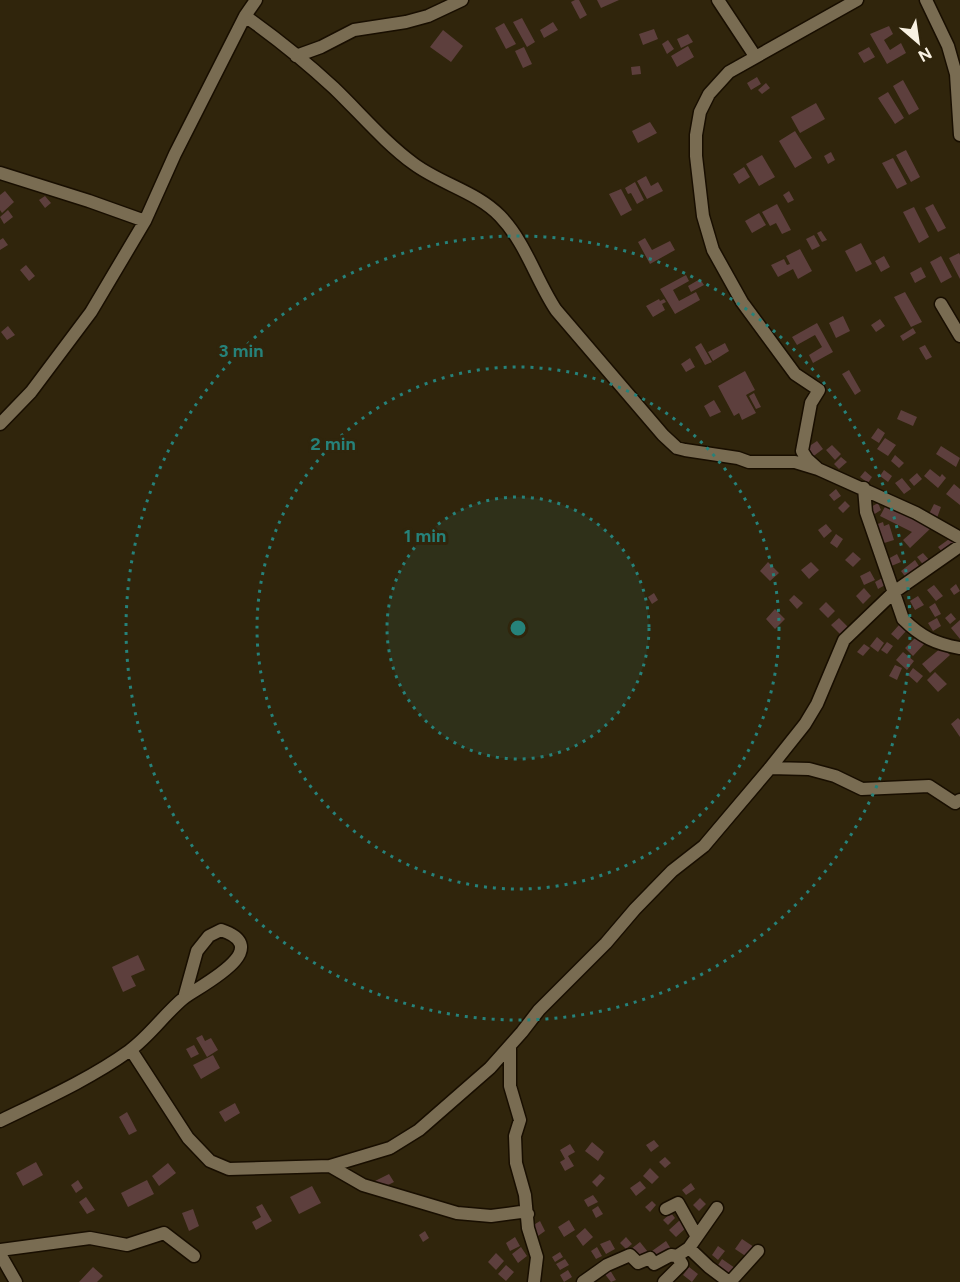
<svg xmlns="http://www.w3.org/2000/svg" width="960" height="1282" font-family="Figtree,sans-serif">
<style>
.building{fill:#5d3f3d}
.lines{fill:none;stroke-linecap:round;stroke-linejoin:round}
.street-casing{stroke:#180e00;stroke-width:15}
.street{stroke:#796c52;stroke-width:12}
.ring{fill:none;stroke:#26827a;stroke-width:3;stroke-dasharray:3 6}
.centre{fill:#26827a;stroke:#30250c;stroke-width:3}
.ring-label{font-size:18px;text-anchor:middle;font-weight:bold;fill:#26827a;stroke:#30250c;stroke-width:6;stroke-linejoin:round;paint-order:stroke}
</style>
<rect width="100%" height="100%" fill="#30250c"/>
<path class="building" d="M575 0H579L587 15 580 19 571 2Z
M597 0H619L601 8Z
M522 18 535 42 527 47 513 22Z
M553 22 558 30 544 38 540 30Z
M504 23 516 44 506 49 495 28Z
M889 26 893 34 884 40 890 50 901 43 906 53 887 64 870 34Z
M654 29 658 39 643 45 639 34Z
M443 30 463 46 451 62 430 47Z
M688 34 693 42 681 48 677 39Z
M668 40 674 49 667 54 662 44Z
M688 46 694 57 677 67 671 56Z
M524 47 532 64 523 68 515 51Z
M869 47 875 57 864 63 858 53Z
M640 66 641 74 632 75 631 67Z
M757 77 761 84 751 90 747 83Z
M903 80 919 109 909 115 893 86Z
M766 83 770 88 762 94 758 90Z
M888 92 904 118 895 124 878 98Z
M816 103 825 119 800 133 791 117Z
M650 122 657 133 638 143 632 131Z
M795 131 812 158 795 168 779 141Z
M906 150 920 177 911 182 896 155Z
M831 152 835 160 828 164 824 156Z
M762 155 775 177 759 186 746 164Z
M893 158 907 184 897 189 882 163Z
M744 167 750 177 739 184 733 174Z
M646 176 651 186 658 182 663 191 647 199 637 181Z
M635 182 644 200 637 204 631 193 628 194 625 188Z
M621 189 632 210 621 216 609 194Z
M5 191 14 202 2 213 0 210V195Z
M789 191 794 200 788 203 783 195Z
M45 196 51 203 45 208 39 200Z
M777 204 791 230 782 234 776 223 770 226 762 212Z
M933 204 946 228 938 232 925 208Z
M914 207 929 237 919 243 903 212Z
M8 210 13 217 4 224 0 217Z
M759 213 766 225 752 233 745 221Z
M821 231 827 240 822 242 817 233Z
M814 235 820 246 812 250 806 239Z
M3 238 8 245 0 250V240Z
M645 238 652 250 670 241 675 250 650 264 638 242Z
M861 243 872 264 856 272 845 251Z
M800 249 812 271 798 279 793 269 778 277 771 265 784 259 787 265 790 264 786 256Z
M959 253 960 255V279L949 258Z
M884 256 890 267 881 272 875 261Z
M941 256 952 277 941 283 930 262Z
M26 265 35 276 29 281 20 270Z
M921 267 926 277 915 283 910 273Z
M686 275 689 281 673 290 679 301 696 292 700 300 675 314 660 289Z
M700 279 704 285 691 292 688 286Z
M905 292 922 322 911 327 894 297Z
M659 299 660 301 664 299 666 302 662 304 665 310 653 317 646 306Z
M843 316 850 331 836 338 829 323Z
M880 319 885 326 876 332 871 325Z
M817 323 833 352 813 363 809 355 822 347 815 335 797 345 792 337Z
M8 326 15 335 7 340 1 332Z
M913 328 916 333 903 341 900 336Z
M701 343 712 362 705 365 695 347Z
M725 343 729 351 713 361 708 352Z
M925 345 932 357 926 360 919 348Z
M690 358 695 367 686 372 681 364Z
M849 370 861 391 855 395 842 374Z
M745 371 755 390 746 395 756 413 742 420 739 413 734 416 718 386Z
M754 393 761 407 756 409 749 396Z
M714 400 721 412 710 417 704 406Z
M901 410 917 417 913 426 897 419Z
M878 428 885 433 879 443 871 438Z
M885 438 896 445 888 456 877 449Z
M817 441 823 449 811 458 805 449Z
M832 445 841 454 835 460 826 450Z
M941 446 960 458 956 467 936 454Z
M895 455 904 463 899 468 891 461Z
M841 457 847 462 839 469 834 464Z
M930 469 940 477 942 474 946 478 938 488 924 476Z
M884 470 892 476 888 482 880 476Z
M865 471 872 477 868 483 860 477Z
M917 473 922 479 914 486 909 480Z
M902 478 911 489 904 494 895 483Z
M954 484 960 489V505L946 494Z
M836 489 841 496 834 501 829 495Z
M845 501 850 506 843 513 838 508Z
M878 503 881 510 873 515 869 508Z
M934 504 941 507 937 518 929 514Z
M886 505 931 528 910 548 903 540 912 532 880 516Z
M883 522 884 526 889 524 894 540 881 544 875 525Z
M826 524 832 531 824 538 818 530Z
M836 534 843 539 837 548 830 543Z
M952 537 956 543 943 553 938 547Z
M853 552 861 559 853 567 845 560Z
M923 553 931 562 925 567 917 557Z
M897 554 901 562 889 567 886 560Z
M915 560 921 569 907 579 901 571Z
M768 562 779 573 770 581 760 571Z
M811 562 819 570 809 579 801 570Z
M870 571 875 580 864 585 860 576Z
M884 577 887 584 878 589 875 582Z
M956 584 960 591 954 595 950 589Z
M934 585 943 596 936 601 927 590Z
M864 588 871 596 863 604 856 596Z
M654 593 658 600 652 604 648 597Z
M794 595 803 603 797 609 789 600Z
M918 596 924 605 915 610 910 601Z
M826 602 835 611 828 618 819 609Z
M935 603 941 614 935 617 929 607Z
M775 609 785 619 775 629 766 619Z
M951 613 956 619 950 624 945 618Z
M839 618 848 627 841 635 831 625Z
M937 618 941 626 933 631 928 623Z
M960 620V639L951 628Z
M899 625 906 631 898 640 891 634Z
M918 635 926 642 913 656 905 648Z
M877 637 884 643 878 652 870 646Z
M887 642 893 646 887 654 881 650Z
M864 644 870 648 863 656 857 652Z
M942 647 950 655 930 673 922 664Z
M903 652 914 661 907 670 896 660Z
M895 665 902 668 897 680 889 676Z
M913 668 923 676 917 683 908 675Z
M935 672 947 684 938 692 927 680Z
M958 718 960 720V737L951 724Z
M138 955 145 970 131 976 136 986 123 992 112 967Z
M202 1035 205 1041 211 1038 218 1050 207 1057 196 1038Z
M194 1045 199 1054 191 1058 186 1049Z
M213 1055 220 1068 201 1079 193 1065Z
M235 1103 240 1113 225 1122 219 1112Z
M127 1112 137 1131 129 1135 119 1117Z
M654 1140 659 1146 651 1152 646 1145Z
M592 1142 604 1152 598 1161 585 1151Z
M570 1144 575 1152 568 1156 574 1166 565 1171 560 1162 565 1159 560 1150Z
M665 1157 671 1163 665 1168 659 1162Z
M36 1162 43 1175 23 1186 16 1173Z
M168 1163 176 1173 159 1186 152 1176Z
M650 1168 659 1177 652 1184 643 1176Z
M389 1174 394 1182 380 1189 375 1181Z
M600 1174 605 1178 597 1187 592 1182Z
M78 1180 83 1188 76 1193 71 1185Z
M147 1180 154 1194 128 1207 121 1193Z
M640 1181 646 1188 636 1196 630 1188Z
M691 1183 695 1189 686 1195 682 1190Z
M312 1186 321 1203 299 1214 290 1197Z
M593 1195 598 1202 588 1207 584 1200Z
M86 1197 95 1210 87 1214 79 1202Z
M700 1198 706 1204 699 1211 693 1205Z
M652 1201 656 1205 650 1212 645 1207Z
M262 1204 272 1221 256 1230 252 1222 261 1217 256 1207Z
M598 1206 603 1214 596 1218 592 1210Z
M193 1209 199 1226 189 1231 182 1213Z
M671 1213 675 1218 668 1225 663 1220Z
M569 1220 575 1230 564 1237 558 1227Z
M680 1220 687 1227 676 1237 669 1230Z
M540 1221 545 1231 538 1236 532 1226Z
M585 1228 593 1237 583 1246 576 1236Z
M425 1231 429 1238 423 1242 419 1235Z
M515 1237 520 1246 510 1251 506 1243Z
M626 1237 632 1244 626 1249 620 1243Z
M742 1239 754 1247 747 1257 735 1249Z
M610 1240 615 1249 606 1254 600 1244Z
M666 1241 671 1249 657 1259 652 1251Z
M640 1242 648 1252 639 1259 631 1249Z
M718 1246 725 1251 718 1260 712 1255Z
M521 1247 527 1256 518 1263 512 1254Z
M597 1247 602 1256 596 1259 591 1251Z
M560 1252 563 1257 555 1262 552 1257Z
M496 1253 504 1261 496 1270 488 1262Z
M565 1259 569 1265 560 1270 556 1264Z
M722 1259 735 1268 728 1277 716 1268Z
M506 1265 514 1272 506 1281 498 1274Z
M93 1267 103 1276 97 1282H79Z
M689 1267 698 1274 692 1282 683 1275Z
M568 1270 572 1277 564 1282 560 1275Z
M610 1270 616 1280 611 1282 604 1273Z"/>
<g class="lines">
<defs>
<path id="street" d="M718 0 755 56
M926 0 948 46 956 74 960 135
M245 16C276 38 306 62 334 88 360 113 385 143 414 164 441 184 477 192 500 216 526 243 536 280 556 310L663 435 677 448 685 450 738 458 749 462H795L818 469 916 513 960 538
M296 56 321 47 354 30 406 22 428 16 462 0
M0 173 89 201 145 221
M941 304 960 336
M0 424 31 392 91 312 145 221 175 154 245 16 256 0
M817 468 807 459 802 451 811 403 819 390 795 374 742 302 713 250 703 216 696 156V135L700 112 709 94 729 72 857 0
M864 488 866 512 903 619C921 637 936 644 960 648
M770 768 809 769 835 776 862 789 929 786 955 803 960 800
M510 1046V1086L520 1120 515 1136 516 1163 525 1195 528 1228 537 1257 534 1282
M131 1050 188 1138 210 1161 229 1169 330 1166 390 1148 419 1130 490 1068 522 1032 539 1010 606 943 635 909 672 871 704 846 770 768 805 724 817 704 844 640 894 592 960 546
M0 1121C43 1100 90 1079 129 1051 150 1036 165 1013 185 997 202 985 276 948 221 930L209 936 197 951 184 998
M330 1166 363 1185 457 1213 491 1216 521 1212 528 1214
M666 1209 678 1203 696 1235
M689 1248 709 1267 729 1282
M0 1250 90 1238 127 1245 164 1233 194 1256
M0 1254 16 1282
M583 1282 607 1265 630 1255 638 1263 650 1258 654 1264 671 1255 677 1256 689 1248 717 1208
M664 1282 682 1264 677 1256
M730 1282 758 1251"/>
</defs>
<use href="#street" class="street-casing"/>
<use href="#street" class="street"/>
</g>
<circle cx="518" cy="628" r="131" fill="#26827a" fill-opacity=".12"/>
<g class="ring">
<circle cx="518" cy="628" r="131"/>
<circle cx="518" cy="628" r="261"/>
<circle cx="518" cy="628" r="392"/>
</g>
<circle cx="518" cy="628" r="9" class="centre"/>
<g class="ring-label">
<text x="241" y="357">3 min</text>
<text x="333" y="450">2 min</text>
<text x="425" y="542">1 min</text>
</g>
<g transform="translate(918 42) rotate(151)" stroke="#30250c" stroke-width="4.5" paint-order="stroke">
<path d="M0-4.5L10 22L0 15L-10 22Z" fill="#f8f1e2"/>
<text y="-9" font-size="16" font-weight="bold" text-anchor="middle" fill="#f8f1e2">N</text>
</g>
</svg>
